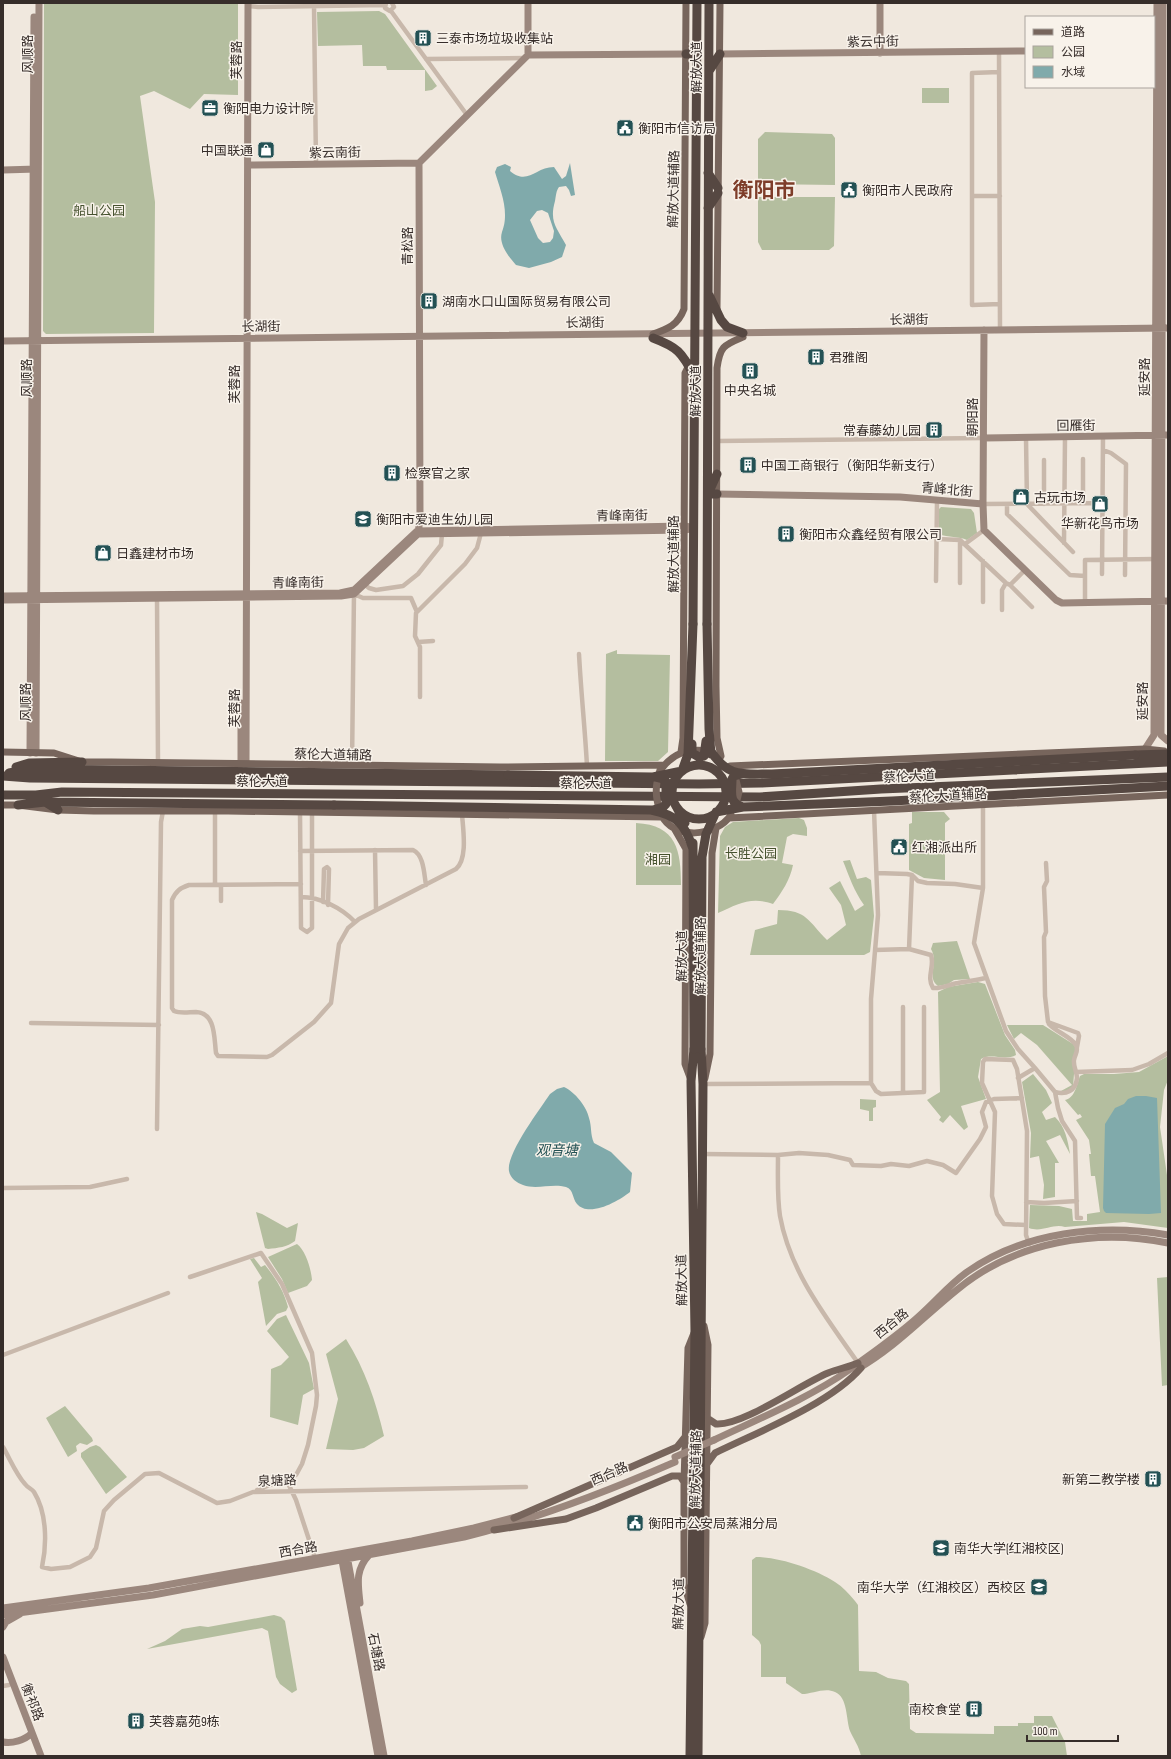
<svg xmlns="http://www.w3.org/2000/svg" width="1171" height="1759" font-family="'Sofia Sans Condensed','Noto Sans SC',sans-serif">
<style>
.green{fill:#b4be9f}
.water{fill:#80aaab;fill-rule:evenodd}
.lines{fill:none;stroke-linecap:round;stroke-linejoin:round}
.street{stroke:#c8b8ab;stroke-width:4.5}
.secondary{stroke:#9b877d;stroke-width:7}
.primary{stroke:#77655c;stroke-width:7}
.highway{stroke:#564842;stroke-width:9}
.secondary-bridge{stroke:#9b877d;stroke-width:7}
.primary-bridge{stroke:#77655c;stroke-width:7}
.highway-bridge{stroke:#564842;stroke-width:9}
.labels{text-anchor:middle;stroke-width:3;stroke-linejoin:round;paint-order:stroke}
.poi-label{font-size:13px;fill:#362d2a;stroke:#f8f2ea;text-anchor:start}
.street-label{font-size:13px;fill:#362d2a;stroke:#f8f2ea}
.park-label{font-size:13px;fill:#46522f;stroke:#f8f2ea}
.water-label{font-size:14px;font-style:italic;fill:#235154;stroke:#f8f2ea}
.town-label{font-size:21px;font-weight:bold;fill:#7e3d29;stroke:#f8f2ea}
</style>
<rect width="100%" height="100%" fill="#f0e8de"/>
<path class="green" d="M44 3H238V95L204 94 190 109 154 91 140 96 155 202 154 333 46 334 43 331Z
M379 11 385 14 437 86 432 90 425 91V70H387L386 66H363L362 45 318 46 317 12Z
M922 88H949V103H922Z
M765 132 832 134 835 138V185L758 184V139Z
M758 197H835L834 246 829 250H762L758 242Z
M941 507 971 509 974 513 977 533 967 540C959 536 948 538 939 534V509Z
M617 650V654L670 655 668 752 658 761H605L606 654Z
M912 812H944L950 819 945 823V880L924 878 909 870V824L912 823Z
M799 818 804 820 807 828V836L793 834 787 837 782 863 793 865C790 880 782 892 773 904 751 896 738 904 718 913L720 836 725 827 733 822Z
M636 823C677 825 681 851 681 885H636Z
M850 860 857 879 866 877 871 880 874 916 870 952 864 955H750L755 930 777 924 778 910C807 910 808 921 827 940L846 925 841 905 829 888 840 881 855 911 864 905C854 891 849 876 843 861Z
M957 941 970 979 954 980 948 984 938 986C926 978 939 962 931 949L933 943Z
M978 982 985 984 1005 1035 1015 1050 1016 1055C1005 1061 991 1053 981 1059L978 1077 986 1099 961 1106 968 1127 964 1130 950 1115 943 1123 939 1120 941 1117 927 1100 940 1092 938 992 948 987Z
M1007 1025H1043L1073 1044 1076 1048 1073 1087 1070 1091H1061L1072 1085 1037 1045 1021 1033 1014 1039Z
M1168 1056V1080L1164 1090 1160 1127 1168 1182V1228L1124 1222 1065 1227C1053 1223 1042 1233 1029 1228L1030 1205 1059 1206 1072 1209 1073 1221H1087V1214L1100 1212 1095 1176H1091L1089 1154H1091L1089 1140 1076 1120 1082 1117 1080 1114 1078 1115 1065 1100C1075 1098 1077 1084 1080 1076L1084 1074H1114L1139 1072Z
M1033 1074 1046 1090 1052 1103 1042 1112 1046 1120 1055 1117C1065 1126 1068 1141 1070 1154L1060 1135 1046 1141 1059 1163H1055V1197L1043 1199 1044 1185 1039 1156 1030 1158 1031 1133 1022 1082Z
M860 1099 876 1100V1107L873 1108V1121H869V1111L860 1109Z
M256 1212 262 1214 287 1228 298 1223 295 1241C287 1247 278 1248 268 1249L265 1248Z
M297 1244C306 1251 311 1269 312 1280L307 1286 288 1293 282 1279 268 1257Z
M254 1258 261 1267 265 1265C275 1277 284 1291 288 1307L286 1311 277 1314 266 1326 258 1282 262 1278 250 1259Z
M1168 1277V1385L1162 1386 1157 1278Z
M286 1315 309 1363 314 1389 303 1395 298 1425 270 1417 271 1369 281 1365 289 1357 267 1331 277 1319Z
M346 1339C365 1369 376 1402 384 1436L364 1448 353 1450 326 1449 338 1399 326 1354Z
M65 1406 92 1438 93 1441 87 1445 80 1443 76 1446 77 1451 68 1457 46 1418Z
M96 1445 100 1447 127 1477 106 1494 81 1457V1453L90 1447Z
M756 1557C779 1557 815 1569 835 1582 843 1587 849 1594 855 1601L858 1605 859 1671 876 1672 888 1678 906 1681 909 1684 910 1729 916 1733 994 1734V1726H1018V1723H1034V1716H1052L1065 1742 1067 1756H861C859 1746 854 1740 850 1731 846 1720 848 1697 835 1692 825 1687 812 1694 802 1694L786 1683V1677H761V1645L759 1641 752 1635V1560Z
M274 1615 281 1617 285 1621 297 1690 292 1693 280 1684 276 1677 268 1631 262 1628 147 1649 165 1641 182 1629 200 1626 208 1627Z"/>
<path class="water" d="M570 163 575 195 571 196 569 190 566 186 559 187C556 191 556 196 555 201 549 222 557 228 566 245L562 257 551 262 529 268 516 265C509 257 498 244 502 232 504 226 505 222 505 215 505 200 499 186 495 172L497 167 505 164 511 167 510 171C528 186 535 167 554 167L562 179 566 176ZM542 210 548 213 554 231 553 238 550 242 543 243 538 238 530 220 537 211Z
M564 1087C575 1092 587 1107 589 1118 592 1127 590 1134 594 1143L611 1152 632 1173 630 1192C619 1201 589 1218 577 1204 572 1198 574 1190 566 1187 552 1183 537 1190 523 1185 517 1183 510 1178 509 1171 506 1154 540 1109 550 1094L557 1089Z
M1136 1096H1146L1157 1098 1161 1213 1149 1214 1106 1213 1104 1211 1103 1208 1105 1124 1115 1108 1124 1104 1128 1099Z"/>
<g class="lines">
<path class="street" d="M386 3 385 8 390 11 394 7 392 3
M248 6 258 7 385 5V3
M314 6 316 164
M391 11 467 115
M999 51 1000 330
M426 59 525 58
M999 72 972 73V305L1000 304
M922 191H950
M972 196H1000
M1026 438 1027 504 1073 552
M717 441 984 438
M1103 450 1111 453 1126 464 1125 575
M1083 459V503
M1044 460V504
M983 504 1102 503
M1007 504V514L1070 575 1085 576
M937 539 960 540 1006 583 1010 585 1025 570
M1064 543 1065 437
M965 544 984 530
M983 561V602
M1102 574 1103 436
M936 581 937 500
M960 583V540
M364 584 369 588 376 590 403 586 418 574 441 545 442 534
M1010 585 1032 607
M354 594 363 598H411L417 612
M157 597 158 763
M1085 603V560L1155 559
M1002 610V590L1006 583
M418 642 433 641
M579 654C581 692 585 729 587 766
M420 697V647L415 636 416 613 465 564 477 548 481 533
M352 766 354 592
M983 805V888L974 943 1006 1031 1018 1049 1035 1068 1018 1078
M215 811V885
M300 812 301 928 307 932 312 928V812
M375 850 376 910
M300 851 413 850C424 855 424 874 426 885
M1046 863 1047 881 1044 887 1046 932 1044 937 1045 996 1048 1022 1078 1033 1079 1036 1077 1047
M877 873 907 874 912 875 918 881 927 883 955 884 983 888
M301 884 189 885C180 888 176 891 172 900V1008L174 1011C181 1014 189 1012 196 1012 216 1013 214 1038 216 1053L218 1056 267 1057 272 1055 314 1022 331 1003 339 944 348 928 359 919 456 869C468 859 463 829 462 814
M221 885V901
M301 897C320 897 342 908 355 922
M323 902 324 869 327 867 329 869 328 905
M909 949 912 875
M875 950 909 949 931 955C935 966 926 977 933 988 942 989 950 984 958 983 968 981 977 980 986 978
M903 1007V1093
M31 1023 159 1025
M1049 1024C1056 1032 1070 1036 1076 1045 1079 1051 1075 1054 1074 1060 1073 1066 1077 1072 1077 1078 1076 1091 1066 1095 1055 1092
M1035 1068 1055 1092 1058 1108 1062 1121 1075 1141 1077 1218H1081
M1076 1072 1132 1070 1149 1064 1168 1053
M871 1083 876 1091 881 1094 924 1092V1007
M703 1084 871 1083V999L878 915 874 810
M157 1129 161 822 163 811
M703 1154 778 1155 799 1153 828 1155 850 1160 853 1165 881 1166 891 1164 909 1166 927 1161 943 1165 956 1173 980 1139 986 1127 982 1112 986 1102 994 1099 1022 1098
M778 1155C778 1175 777 1197 780 1216 790 1272 826 1317 858 1363
M3 1188 90 1187 127 1179
M1026 1202 1044 1203 1077 1201
M1026 1225 1004 1224 997 1214 992 1196 995 1112 982 1083 983 1062 985 1059 1013 1060 1017 1069 1027 1131 1026 1235 1029 1244
M190 1277 261 1253 282 1284 312 1353 317 1395 316 1406 308 1445 302 1464 296 1475 257 1490
M3 1355 168 1293
M3 1447C10 1459 16 1474 25 1484 28 1488 32 1489 34 1492 47 1513 47 1544 42 1567L51 1569 70 1567 90 1557 96 1548 104 1511 114 1500 145 1474 159 1473 217 1503 230 1501 253 1492 526 1487
M286 1479 296 1500 315 1558
M3 1686 9 1685"/>
<path class="secondary" d="M880 3V53
M1163 3 1161 735 1168 741
M720 54 1026 51
M528 55 686 54
M251 165 419 163
M3 170 37 169
M3 341 1168 328
M984 438 1168 435
M717 494 900 497 983 504 984 530 1056 600 1062 603 1168 601
M983 504 984 330
M418 534 420 518 419 163 528 55V3
M3 596 340 593 354 590 417 531 685 526 694 528 685 530 418 534 354 594 341 596 3 600
M1145 749 1154 735 1157 3
M30 753 34 17
M36 753 39 3
M241 764V703
M246 764 248 3
M856 1370C896 1347 923 1317 958 1289 1015 1242 1096 1228 1168 1243
M714 1440C758 1419 809 1398 849 1370 872 1353 897 1336 918 1317 935 1302 949 1285 967 1272 1024 1232 1101 1223 1168 1235
M341 1555 378 1756
M347 1556 384 1756
M360 1603C358 1584 355 1570 369 1555
M3 1608 149 1588 412 1541 474 1528 520 1516
M3 1615 153 1595 464 1537C537 1519 606 1492 675 1462
M3 1627 6 1622 20 1614
M3 1657 41 1756
M3 1742C12 1744 25 1740 32 1733"/>
<path class="primary" d="M717 309 720 3
M653 334C668 329 678 325 684 309L686 3
M3 752 54 753 82 762H111L500 767 664 765
M681 752 683 738 685 373 690 363
M721 756 717 738 716 686 717 368C720 346 724 345 743 337
M730 766 1145 749 1164 751
M662 768C674 753 688 748 708 751
M3 805H18L58 810 94 811H228L662 817
M661 814C673 841 716 837 731 815
M729 818 1168 795
M674 828 686 849 685 1064 691 1080
M705 1078 710 1054 712 853 716 828
M707 1418 716 1424C743 1426 801 1384 828 1373 838 1369 848 1367 858 1363
M707 1464 715 1453C758 1432 830 1404 861 1368
M514 1518 677 1447 685 1437
M494 1530 566 1519 596 1508 672 1476H680L684 1482
M690 1604 684 1584V1482L688 1348 694 1333
M701 1637 705 1623 708 1345 704 1326"/>
<path class="highway" d="M686 54H697
M709 71 720 54
M708 173 718 188
M708 208 718 193
M709 295 721 320 727 327 743 333
M653 338C677 347 682 352 694 376
M717 474 708 494H717
M693 624 697 3
M707 624 709 3
M1135 755 1168 754
M16 767 29 763 82 762
M9 773 30 769 508 775
M3 776 30 778 699 784 761 783 1168 762
M3 795H36L62 792 760 797 881 789 1168 777
M36 795 45 802 334 805
M18 805 45 802 58 810
M690 1756 695 1331 691 1081 694 1049
M698 1756 703 1084 701 1049"/>
<path class="secondary-bridge" d="M675 1457 714 1440"/>
<path class="primary-bridge" d="M734 772 739 792 735 808
M660 812C655 796 655 786 660 770"/>
<path class="highway-bridge" d="M707 624 709 729 711 754
M692 744V753L699 757 704 756 706 741
M710 750C728 778 742 774 772 774L1135 755
M672 792a27 27 0 1 1 54 0a27 27 0 1 1-54 0Z
M742 774 734 776 732 779C732 793 728 803 743 807
M508 775 653 777 682 771 688 754 693 624
M334 805 651 810C677 815 685 824 693 849
M677 808 685 823
M653 810 663 807 666 804V782L663 779 655 777
M693 843 694 1049
M701 1049 702 857 706 834 716 812 743 807 892 801 1168 786"/>
</g>
<defs>
<symbol id="building-square" viewBox="-11 -11 22 22"><rect x="-9" y="-9" width="18" height="18" rx="4" fill="#235154" stroke="#f8f2ea"/><path d="M-4-6H4V6H1V3H-1V6H-4ZM-2.5-4.3h1.7v1.8h-1.7ZM.8-4.3h1.7v1.8H.8ZM-2.5-1h1.7V.8h-1.7ZM.8-1h1.7V.8H.8Z" fill="#fff"/></symbol>
<symbol id="office-square" viewBox="-11 -11 22 22"><rect x="-9" y="-9" width="18" height="18" rx="4" fill="#235154" stroke="#f8f2ea"/><path d="M-6-3h4V-5.5h4V-3h4V5H-6ZM-1-4.5V-3h2v-1.5ZM-6 0V1H6V0Z" fill="#fff"/></symbol>
<symbol id="civic-square" viewBox="-11 -11 22 22"><rect x="-9" y="-9" width="18" height="18" rx="4" fill="#235154" stroke="#f8f2ea"/><path d="M-.6-6.5H3V-4.5H.6V-3L4-1V1h2V6H-6V1h2V-1L-.6-3ZM-1.2 2.5V6h2.4V2.5Z" fill="#fff"/></symbol>
<symbol id="shop-square" viewBox="-11 -11 22 22"><rect x="-9" y="-9" width="18" height="18" rx="4" fill="#235154" stroke="#f8f2ea"/><path d="M-5-2.5h2.3a2.7 3.5 0 0 1 5.4 0H5L5.5 6h-11ZM-1.5-2.5h3a1.5 2.3 0 0 0-3 0Z" fill="#fff"/></symbol>
<symbol id="school-square" viewBox="-11 -11 22 22"><rect x="-9" y="-9" width="18" height="18" rx="4" fill="#235154" stroke="#f8f2ea"/><path d="M0-5L7-2L0 1L-7-2ZM-4 1L0 2.5L4 1V4Q0 6-4 4Z" fill="#fff"/></symbol>
<symbol id="university-square" viewBox="-11 -11 22 22"><rect x="-9" y="-9" width="18" height="18" rx="4" fill="#235154" stroke="#f8f2ea"/><path d="M0-5L7-2L0 1L-7-2ZM-4 1L0 2.5L4 1V4Q0 6-4 4Z" fill="#fff"/></symbol>
</defs>
<g fill-rule="evenodd">
<use href="#building-square" x="413" y="28" width="20" height="20"/>
<use href="#office-square" x="200" y="98" width="20" height="20"/>
<use href="#civic-square" x="615" y="118" width="20" height="20"/>
<use href="#shop-square" x="256" y="140" width="20" height="20"/>
<use href="#civic-square" x="839" y="180" width="20" height="20"/>
<use href="#building-square" x="419" y="291" width="20" height="20"/>
<use href="#building-square" x="806" y="347" width="20" height="20"/>
<use href="#building-square" x="740" y="361" width="20" height="20"/>
<use href="#building-square" x="924" y="420" width="20" height="20"/>
<use href="#building-square" x="738" y="455" width="20" height="20"/>
<use href="#building-square" x="382" y="463" width="20" height="20"/>
<use href="#shop-square" x="1011" y="487" width="20" height="20"/>
<use href="#shop-square" x="1090" y="494" width="20" height="20"/>
<use href="#school-square" x="353" y="509" width="20" height="20"/>
<use href="#building-square" x="776" y="524" width="20" height="20"/>
<use href="#shop-square" x="93" y="543" width="20" height="20"/>
<use href="#civic-square" x="889" y="837" width="20" height="20"/>
<use href="#building-square" x="1143" y="1469" width="20" height="20"/>
<use href="#civic-square" x="625" y="1513" width="20" height="20"/>
<use href="#university-square" x="931" y="1538" width="20" height="20"/>
<use href="#university-square" x="1029" y="1577" width="20" height="20"/>
<use href="#building-square" x="964" y="1699" width="20" height="20"/>
<use href="#building-square" x="126" y="1711" width="20" height="20"/>
</g>
<g class="labels">
<g class="poi-label">
<text x="436" y="43">三泰市场垃圾收集站</text>
<text x="223" y="113">衡阳电力设计院</text>
<text x="638" y="133">衡阳市信访局</text>
<text x="253" y="155" text-anchor="end">中国联通</text>
<text x="862" y="195">衡阳市人民政府</text>
<text x="442" y="306">湖南水口山国际贸易有限公司</text>
<text x="829" y="362">君雅阁</text>
<text x="750" y="395" text-anchor="middle">中央名城</text>
<text x="921" y="435" text-anchor="end">常春藤幼儿园</text>
<text x="761" y="470">中国工商银行（衡阳华新支行）</text>
<text x="405" y="478">检察官之家</text>
<text x="1034" y="502">古玩市场</text>
<text x="376" y="524">衡阳市爱迪生幼儿园</text>
<text x="1100" y="528" text-anchor="middle">华新花鸟市场</text>
<text x="799" y="539">衡阳市众鑫经贸有限公司</text>
<text x="116" y="558">日鑫建材市场</text>
<text x="912" y="852">红湘派出所</text>
<text x="1140" y="1484" text-anchor="end">新第二教学楼</text>
<text x="648" y="1528">衡阳市公安局蒸湘分局</text>
<text x="954" y="1553">南华大学(红湘校区)</text>
<text x="1026" y="1592" text-anchor="end">南华大学（红湘校区）西校区</text>
<text x="961" y="1714" text-anchor="end">南校食堂</text>
<text x="149" y="1726">芙蓉嘉苑9栋</text>
</g>
<g class="street-label">
<text transform="translate(873 41) rotate(-1)" y="5">紫云中街</text>
<text transform="translate(27 54) rotate(-90)" y="5">风顺路</text>
<text transform="translate(236 60) rotate(-90)" y="5">芙蓉路</text>
<text transform="translate(696 67) rotate(-90)" y="5">解放大道</text>
<text transform="translate(335 152) rotate(-1)" y="5">紫云南街</text>
<text transform="translate(673 189) rotate(-89)" y="5">解放大道辅路</text>
<text transform="translate(407 246) rotate(-90)" y="5">青松路</text>
<text transform="translate(909 319) rotate(-1)" y="5">长湖街</text>
<text transform="translate(585 322) rotate(-1)" y="5">长湖街</text>
<text transform="translate(261 326) rotate(-1)" y="5">长湖街</text>
<text transform="translate(1144 377) rotate(-90)" y="5">延安路</text>
<text transform="translate(26 378) rotate(-90)" y="5">风顺路</text>
<text transform="translate(234 384) rotate(-90)" y="5">芙蓉路</text>
<text transform="translate(695 391) rotate(-90)" y="5">解放大道</text>
<text transform="translate(972 417) rotate(-90)" y="5">朝阳路</text>
<text transform="translate(1076 425) rotate(-1)" y="5">回雁街</text>
<text transform="translate(947 489) rotate(5)" y="5">青峰北街</text>
<text transform="translate(622 515) rotate(-1)" y="5">青峰南街</text>
<text transform="translate(673 554) rotate(-90)" y="5">解放大道辅路</text>
<text transform="translate(298 582) rotate(-1)" y="5">青峰南街</text>
<text transform="translate(1142 701) rotate(-90)" y="5">延安路</text>
<text transform="translate(25 702) rotate(-90)" y="5">风顺路</text>
<text transform="translate(234 708) rotate(-90)" y="5">芙蓉路</text>
<text transform="translate(333 754) rotate(1)" y="5">蔡伦大道辅路</text>
<text transform="translate(909 776) rotate(-2)" y="5">蔡伦大道</text>
<text x="262" y="786">蔡伦大道</text>
<text x="586" y="788">蔡伦大道</text>
<text transform="translate(948 795) rotate(-3)" y="5">蔡伦大道辅路</text>
<text transform="translate(681 956) rotate(-90)" y="5">解放大道</text>
<text transform="translate(700 956) rotate(-90)" y="5">解放大道辅路</text>
<text transform="translate(681 1280) rotate(-91)" y="5">解放大道</text>
<text transform="translate(891 1323) rotate(-39)" y="5">西合路</text>
<text transform="translate(695 1469) rotate(-89)" y="5">解放大道辅路</text>
<text transform="translate(609 1473) rotate(-23)" y="5">西合路</text>
<text transform="translate(277 1480) rotate(-2)" y="5">泉塘路</text>
<text transform="translate(298 1549) rotate(-10)" y="5">西合路</text>
<text transform="translate(678 1604) rotate(-89)" y="5">解放大道</text>
<text transform="translate(377 1652) rotate(79)" y="5">石塘路</text>
<text transform="translate(33 1702) rotate(69)" y="5">衡祁路</text>
</g>
<g class="park-label">
<text x="99" y="215">船山公园</text>
<text x="751" y="858">长胜公园</text>
<text x="658" y="864">湘园</text>
</g>
<g class="water-label">
<text x="557" y="1155">观音塘</text>
</g>
<g class="town-label">
<text x="764" y="197">衡阳市</text>
</g>
</g>
<rect width="1171" height="1759" fill="none" stroke="#362d2a" stroke-width="8"/>
<rect x="1025" y="16" width="130" height="72" fill="#f8f2ea" stroke="#aaa39d"/>
<rect x="1033" y="29" width="20" height="6" fill="#77655c" stroke="#aaa39d"/>
<text x="1061" y="36" font-size="12" fill="#362d2a">道路</text>
<rect x="1033" y="46" width="20" height="12" fill="#b4be9f" stroke="#aaa39d"/>
<text x="1061" y="56" font-size="12" fill="#362d2a">公园</text>
<rect x="1033" y="66" width="20" height="12" fill="#80aaab" stroke="#aaa39d"/>
<text x="1061" y="76" font-size="12" fill="#362d2a">水域</text>
<path d="M1027 1735v6h91v-6" fill="none" stroke="#362d2a" stroke-width="2"/>
<text x="1033" y="1735" font-size="12" fill="#362d2a" stroke="#f8f2ea" stroke-width="3" paint-order="stroke">100 m</text>
</svg>
